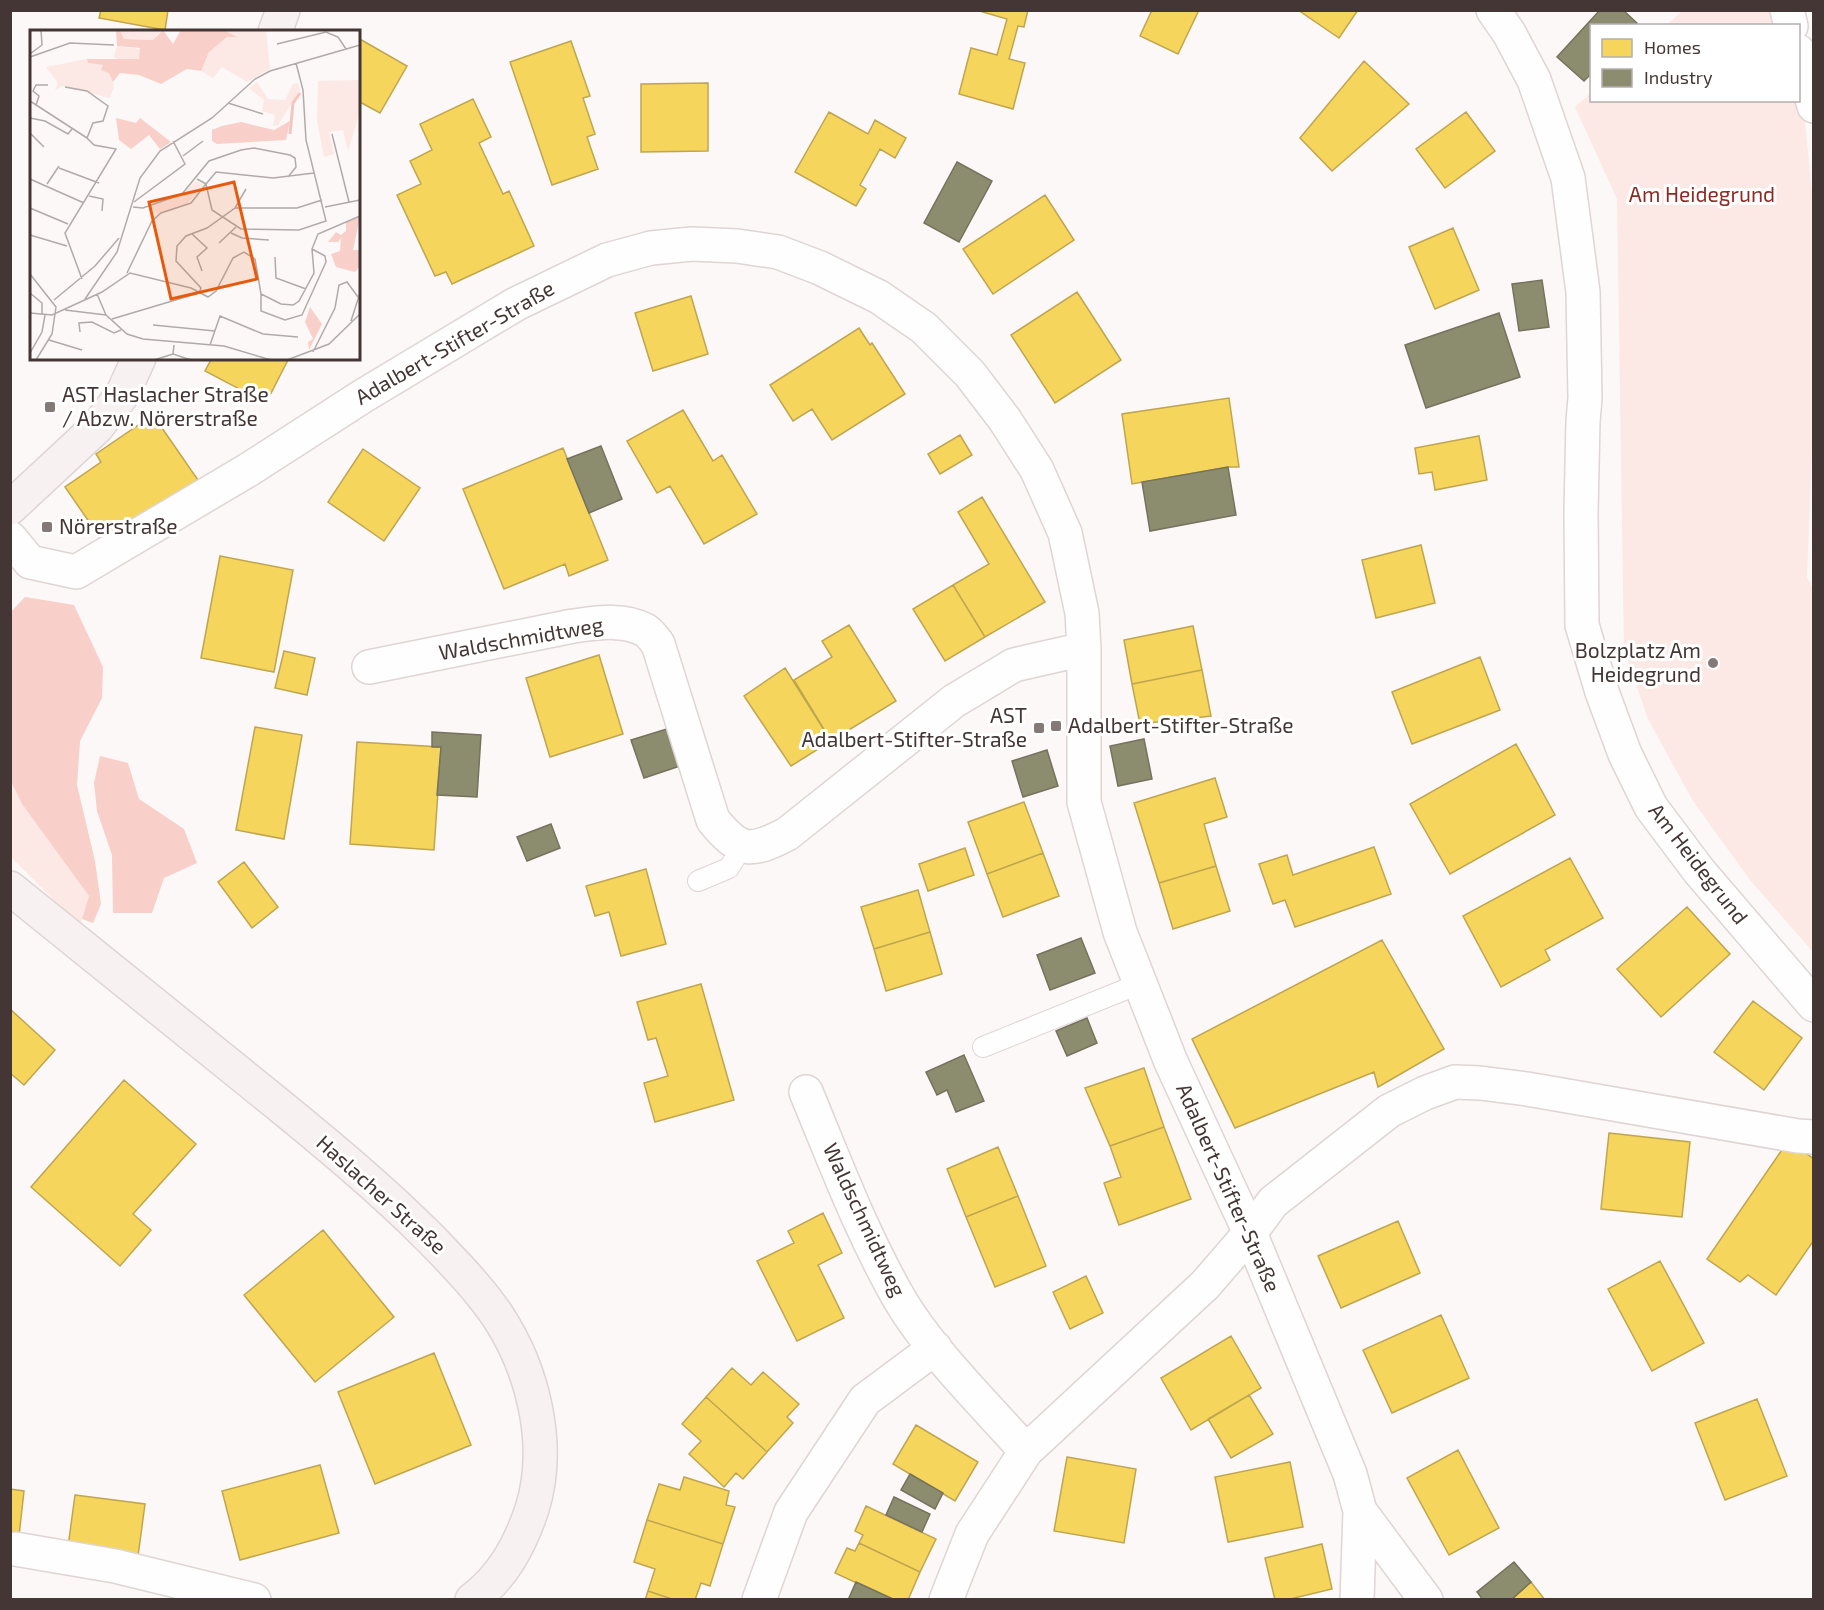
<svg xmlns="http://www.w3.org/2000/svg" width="1824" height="1610" font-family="'Exo 2',sans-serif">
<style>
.green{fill:#fce8e4}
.forest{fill:#f8cfc9}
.homes{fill:#f6d55c;stroke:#c0a550;stroke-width:1.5}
.industry{fill:#8c8c6e;stroke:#76725d;stroke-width:1.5}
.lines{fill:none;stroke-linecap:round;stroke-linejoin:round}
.lane-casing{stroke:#ded5d4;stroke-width:22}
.street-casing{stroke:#ded5d4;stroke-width:36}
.secondary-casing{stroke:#ded5d4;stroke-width:36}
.lane{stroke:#fefefe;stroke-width:20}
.street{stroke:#fefefe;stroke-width:33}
.secondary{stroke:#f7f1f1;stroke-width:33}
.poi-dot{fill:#837a78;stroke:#fff;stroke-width:2}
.labels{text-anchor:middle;stroke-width:6;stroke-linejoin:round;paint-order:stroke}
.park-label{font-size:21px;fill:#8d2921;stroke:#fff}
.street-label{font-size:21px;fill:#433634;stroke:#fff}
.poi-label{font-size:21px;fill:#433634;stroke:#fff;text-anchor:start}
.inset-river{fill:none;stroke:#f7c5bd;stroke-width:3}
.inset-road{fill:none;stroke:#b1aaa9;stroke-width:1.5}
.view{fill:#e8590c;fill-opacity:0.15;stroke:#e8590c;stroke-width:3}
.inset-edge{fill:none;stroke:#433634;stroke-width:3}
</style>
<rect width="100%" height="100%" fill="#fbf8f7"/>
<path class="green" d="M1683 10 1776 11 1780 26H1666Z
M1591 93 1592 100H1798L1804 111 1814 215V395L1807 577 1814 591 1813 952 1750 880 1693 801 1648 719 1624 649 1617 199 1575 107Z
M10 782 22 804 89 896 80 926 11 857Z"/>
<path class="forest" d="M25 597 74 605 103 667 102 698 80 741 77 785 95 861 101 904 93 923 82 919 89 896 22 804 11 782V612Z
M100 756 128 763 139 799 184 829 197 863 164 878 152 913H113L112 855 97 811 94 783Z"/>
<path class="homes" d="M101 10H168L165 30 99 18Z
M976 10H1028L1024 27 1018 26 1009 59 1025 63 1013 109 959 94 971 48 997 55 1007 19Z
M1152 10H1199L1178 54 1140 36Z
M1298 10H1358L1339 38Z
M358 38 407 66 380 113 358 101Z
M571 41 590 96 583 98 595 134 587 137 598 169 552 185 510 62Z
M1364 61 1409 104 1332 171 1300 138Z
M708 83V151L641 152V84Z
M473 99 491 137 479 143 503 194 509 191 534 246 452 284 446 272 435 276 397 195 421 184 410 161 432 150 420 124Z
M829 112 868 134 875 120 906 138 895 158 880 149 860 185 866 189 856 206 795 172Z
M1466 112 1495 151 1445 188 1416 149Z
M1045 195 1074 240 993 294 963 249Z
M1453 228 1479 290 1435 309 1409 247Z
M1077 292 1121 360 1055 403 1011 335Z
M691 296 708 354 653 371 635 313Z
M859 328 870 345 872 343 905 394 832 440 812 409 793 421 770 385Z
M212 358H289L266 403 205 371Z
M1229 398 1239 467H1228L1132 484 1122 414Z
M683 410 713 461 722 455 757 514 704 544 670 486 657 493 627 441Z
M153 415 198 480 105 545 65 487 101 462 96 454Z
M960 435 972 455 940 474 928 454Z
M1479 436 1487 480 1435 490 1432 472 1419 474 1415 448Z
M563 448 608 560 569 576 565 564 504 589 463 489Z
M363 449 420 488 384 541 328 502Z
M982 497 1045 602 985 637 953 585 989 564 958 512Z
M1421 545 1435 603 1376 618 1362 560Z
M220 556 293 570 274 672 201 658Z
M953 585 985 637 945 661 913 609Z
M849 625 896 701 831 741 794 680 832 657 822 641Z
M1193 626 1202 670 1132 684 1124 640Z
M284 651 315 658 307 695 275 688Z
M599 655 623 734 550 757 526 678Z
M1480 657 1500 710 1412 744 1392 692Z
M785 668 831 741 791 766 744 696Z
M1202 670 1211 716 1140 724 1132 684Z
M255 727 302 735 284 839 236 830Z
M357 742 441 747 434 850 350 844Z
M1516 744 1555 815 1450 874 1410 804Z
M1215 778 1227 817 1204 824 1216 866 1159 883 1134 803Z
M1024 802 1043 853 987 874 968 822Z
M1374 847 1391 894 1295 927 1285 900 1273 904 1259 864 1287 855 1293 875Z
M965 848 974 875 928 891 919 864Z
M1043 853 1059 896 1003 917 987 874Z
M1570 858 1603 918 1545 950 1550 960 1501 987 1463 916Z
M244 862 278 907 252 928 218 882Z
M1216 866 1230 911 1173 929 1159 883Z
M646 869 666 944 621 956 609 912 595 916 586 886Z
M918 890 930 932 874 949 861 907Z
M1687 907 1730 954 1661 1017 1617 969Z
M930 932 942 974 886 991 874 949Z
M1382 940 1444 1049 1378 1087 1374 1072 1235 1128 1192 1039Z
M701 984 734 1100 655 1122 644 1083 668 1076 656 1038 648 1040 637 1002Z
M1753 1001 1802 1038 1764 1090 1714 1052Z
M10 1009 55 1050 24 1085 10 1073Z
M1144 1068 1164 1127 1110 1146 1085 1088Z
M124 1080 196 1144 133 1214 151 1230 120 1266 31 1187Z
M1164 1127 1191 1199 1119 1225 1104 1183 1121 1177 1110 1146Z
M1609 1133 1690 1142 1682 1217 1601 1209Z
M1788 1141 1814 1159V1240L1776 1295 1748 1275 1740 1282 1707 1259Z
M998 1147 1018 1196 966 1217 947 1169Z
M1018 1196 1046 1266 995 1287 966 1217Z
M823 1213 842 1253 818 1265 844 1318 797 1341 757 1261 794 1243 788 1231Z
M1398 1221 1420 1273 1341 1308 1318 1256Z
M323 1230 394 1317 315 1382 244 1295Z
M1660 1261 1704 1343 1652 1371 1608 1289Z
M1086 1276 1103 1313 1070 1329 1053 1292Z
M1441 1315 1469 1378 1392 1413 1363 1350Z
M1231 1336 1261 1388 1191 1430 1161 1378Z
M434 1353 471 1445 375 1484 338 1392Z
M732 1368 751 1385 763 1372 799 1404 787 1417 793 1423 767 1452 706 1397Z
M1249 1395 1273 1434 1231 1458 1208 1419Z
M706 1397 767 1452 743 1479 736 1473 724 1487 689 1454 701 1441 682 1424Z
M1757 1399 1787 1476 1725 1500 1695 1423Z
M916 1425 978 1462 955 1501 893 1464Z
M1458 1450 1499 1528 1449 1555 1407 1478Z
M1067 1457 1136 1469 1124 1543 1054 1531Z
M1290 1462 1303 1527 1228 1542 1215 1477Z
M320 1465 339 1533 240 1560 222 1491Z
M684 1477 729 1491 726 1505 735 1507 723 1544 647 1520 659 1484 680 1490Z
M10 1489 24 1491 19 1536 10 1535Z
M75 1495 145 1504 138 1556 68 1547Z
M866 1506 936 1539 920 1572 859 1543 863 1535 855 1531Z
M647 1520 723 1544 710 1586 701 1583 695 1600H675L648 1591 655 1569 634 1562Z
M859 1543 920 1572 908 1600H893L835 1573 847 1548 855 1551Z
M1322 1544 1332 1589 1286 1600H1275L1265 1558Z
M1531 1582 1545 1600H1511Z
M648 1591 675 1600H645Z"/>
<path class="industry" d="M1600 10H1623L1637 23 1635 26H1592V73L1584 81 1557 57Z
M957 162 992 181 959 242 924 223Z
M1542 280 1549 327 1519 331 1512 284Z
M1499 313 1520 377 1426 408 1405 345Z
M601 446 622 499 589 513 567 459Z
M1228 467 1236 515 1150 531 1142 482Z
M667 729 680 766 644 778 631 740Z
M432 732 481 735 477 797 437 795 441 747H432Z
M1144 739 1152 779 1118 786 1110 746Z
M1047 750 1058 786 1023 797 1012 761Z
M551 824 560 848 527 861 517 837Z
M1081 938 1095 973 1050 990 1037 955Z
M1087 1018 1097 1043 1067 1056 1056 1031Z
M964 1055 984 1101 956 1112 947 1090 937 1095 926 1072Z
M910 1474 943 1493 935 1509 901 1490Z
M894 1497 930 1514 922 1532 886 1515Z
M1514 1562 1531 1582 1511 1600H1483L1477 1592Z
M856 1582 893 1599V1600H848Z"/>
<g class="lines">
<defs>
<path id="lane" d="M698 881 729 868 742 847
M983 1047 1139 984"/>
<path id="street" d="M1493 10 1509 33 1534 80 1568 178 1583 292 1585 398 1583 421 1581 513 1582 625 1602 692 1625 754 1651 807 1699 871 1814 1005
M1787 10 1791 26
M1798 51 1814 106
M10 538 30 562 76 572 248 470 363 396 516 304 607 260 651 248 692 244 737 246 778 252 820 268 879 297 924 328 970 374 1005 420 1037 470 1065 533 1082 613 1084 649V802L1120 932 1171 1062 1250 1233 1350 1474 1360 1511 1357 1600
M369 667 573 626C596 623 623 618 645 630 650 633 654 639 658 644L713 820C740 853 750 853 787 834L954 701 1014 665 1084 649
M806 1092C835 1162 862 1234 900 1300 931 1352 985 1405 1026 1451
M1360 1511 1426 1600
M15 1549 115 1566 254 1600
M759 1600 791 1512 865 1400 935 1348
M946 1600 972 1534 1026 1451 1205 1285 1250 1233 1273 1202 1389 1111 1425 1093 1455 1082 1480 1083 1527 1089 1798 1136 1814 1137"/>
<path id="secondary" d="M275 32 283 10
M10 508 97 427 122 395 139 358
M10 888C98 959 186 1030 274 1101 328 1145 381 1189 430 1238 454 1263 477 1286 497 1315 533 1369 552 1445 532 1509 520 1545 503 1577 472 1600"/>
</defs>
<use href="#lane" class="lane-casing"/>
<use href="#street" class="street-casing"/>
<use href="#secondary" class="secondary-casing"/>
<use href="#lane" class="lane"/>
<use href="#street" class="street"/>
<use href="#secondary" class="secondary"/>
</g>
<g class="poi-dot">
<rect x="44" y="401" width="12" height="12" rx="3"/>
<rect x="41" y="521" width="12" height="12" rx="3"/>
<circle cx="1713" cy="663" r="6"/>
<rect x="1050" y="720" width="12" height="12" rx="3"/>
<rect x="1033" y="722" width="12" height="12" rx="3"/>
</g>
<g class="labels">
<g class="park-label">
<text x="1702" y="202">Am Heidegrund</text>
</g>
<g class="street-label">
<text transform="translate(455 343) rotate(-30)" y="7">Adalbert-Stifter-Straße</text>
<text transform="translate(521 639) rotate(-10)" y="7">Waldschmidtweg</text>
<text transform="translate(1698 864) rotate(52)" y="7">Am Heidegrund</text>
<text transform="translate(1228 1188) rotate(66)" y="7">Adalbert-Stifter-Straße</text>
<text transform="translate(381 1195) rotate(42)" y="7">Haslacher Straße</text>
<text transform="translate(864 1220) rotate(65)" y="7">Waldschmidtweg</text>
</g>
<g class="poi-label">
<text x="62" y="402">AST Haslacher Straße<tspan x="62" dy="24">/ Abzw. Nörerstraße</tspan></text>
<text x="59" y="534">Nörerstraße</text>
<text x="1701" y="658" text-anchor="end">Bolzplatz Am<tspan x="1701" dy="24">Heidegrund</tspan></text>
<text x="1027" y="723" text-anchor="end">AST<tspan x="1027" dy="24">Adalbert-Stifter-Straße</tspan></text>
<text x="1068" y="733">Adalbert-Stifter-Straße</text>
</g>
</g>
<g transform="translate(30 30)">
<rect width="330" height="330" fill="#fbf8f7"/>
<path d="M90 0H131L123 10 94 9ZM194 0H236L240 39 217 52 192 37 183 48 171 41 179 22 197 7H206ZM87 16 110 19 109 29 89 30 84 27ZM57 29 58 33 73 35 80 43 84 56 80 68 33 56 25 60 28 53 16 37ZM330 50V82L318 121 313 100 299 102 304 124 294 127 287 91 288 51ZM227 52 238 69 255 70 263 54 268 53 270 60 248 95 243 96 245 85 232 81 234 70 219 58ZM166 151 174 155 156 175 128 184 117 176 150 166Z" fill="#fce8e4"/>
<path d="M86 0H90L94 9 123 10 133 0 143 14 151 0H194L207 7H197L179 22 171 41 157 39 131 54 109 45 90 43 83 52 79 43 71 40 73 35 58 33 57 29H109L110 18 87 16ZM86 88 106 93 110 88 141 112 130 119 119 105 101 119 89 110ZM260 91 256 110 187 114 182 111V100L192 96 211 92 244 100ZM330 187 323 220H329L330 236 325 242 306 237 301 224 310 221 311 208 308 212H298L306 202 311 205 316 201V192ZM280 277 292 294 279 320 278 312 283 309 275 292Z" fill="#f8cfc9"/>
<path class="inset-river" d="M260 104 263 73 270 63"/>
<path class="inset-road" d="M247 14 296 2 308 7 316 19M0 24 12 15 11 0M0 27 40 13 84 15M35 57 57 61 78 76 73 91 63 93 57 108 64 115 86 119 35 203 52 249M0 71 57 108M198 73 233 84M6 75 9 66 3 61 6 55H18M0 88 15 91 38 104 42 99M0 103 14 117M302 104 319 172M153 126 173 111M29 138 69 153M0 149 54 173M167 149 176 154 186 142 243 148 284 143M17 154 29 136M59 166 73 169 72 181M104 172 155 134 143 111M103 177 113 178 152 164 179 131 211 120 224 118 260 125 265 128 266 137 258 147M295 177 330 170M0 178 38 194M205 178H267L292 170M201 203 212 208 239 210M162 204 177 218 167 227 172 241M0 205 37 216M189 213 206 197M245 227 246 248 276 259M97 243 122 191 131 183 161 173 176 154 182 180 211 199 269 200 296 191 276 110 273 60 266 33M0 244 26 277 22 304 6 330M0 263 12 273V284M169 263 171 258 146 231 147 216 156 206 177 198 205 178 216 159M67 264 76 285M231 264V281L255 290 272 285 296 232 295 226 282 219M55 269 87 222 110 148 130 121 182 88 225 49 240 41 330 15M24 270 65 236 89 208M35 280 76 285 97 304 113 309 194 316 241 330M0 283 22 285 72 262 100 243 161 258 178 267 186 261 203 228 214 222 225 229 231 264 251 274 263 275 269 271 284 243 282 219 288 204 330 186M82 289 169 263M321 291 330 263M123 295 185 301M50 302 49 293 62 292 84 303 91 300M19 310 52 320M144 315 143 324 161 330M180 315 190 286 233 304 268 307M283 322 305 278 309 255 317 252 328 267M0 323 12 302 15 285M124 330 143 324M257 330 299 314 330 284"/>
<path class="view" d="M204 152 227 249 141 269 119 172Z"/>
<rect width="330" height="330" class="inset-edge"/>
</g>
<rect width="1824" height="1610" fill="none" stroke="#433634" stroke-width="24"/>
<rect x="1590" y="24" width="210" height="78" fill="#ffffff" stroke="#b4afae" stroke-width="1.5"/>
<rect x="1602" y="39" width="30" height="18" fill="#f6d55c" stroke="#b4afae" stroke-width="1.5"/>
<text x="1644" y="54" font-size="18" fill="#433634">Homes</text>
<rect x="1602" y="69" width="30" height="18" fill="#8c8c6e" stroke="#b4afae" stroke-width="1.5"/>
<text x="1644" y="84" font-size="18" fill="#433634">Industry</text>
</svg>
